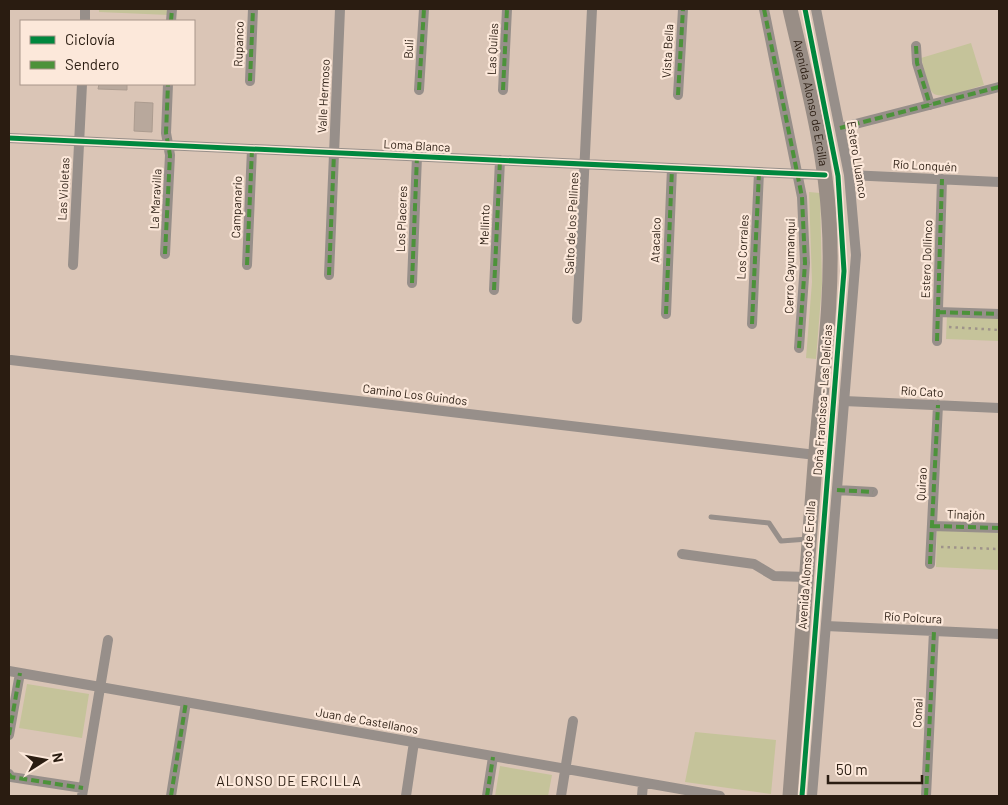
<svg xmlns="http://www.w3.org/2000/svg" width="1008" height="805" font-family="Barlow,sans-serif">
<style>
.green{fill:#c5c39a}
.building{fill:#b8a89c;stroke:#ac9c90}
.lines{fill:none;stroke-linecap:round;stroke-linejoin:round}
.path{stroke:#9e938a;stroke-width:2.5;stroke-dasharray:2.5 4;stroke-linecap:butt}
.service{stroke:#978f8a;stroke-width:5}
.minor{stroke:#978f8a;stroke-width:10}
.secondary{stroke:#998e86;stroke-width:15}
.quiet{stroke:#4c923a;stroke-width:4;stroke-dasharray:8 4;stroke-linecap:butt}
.cycleway-casing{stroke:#fce8da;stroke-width:8}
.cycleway{stroke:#00873e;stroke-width:5}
.labels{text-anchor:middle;stroke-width:4.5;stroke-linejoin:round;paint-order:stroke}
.street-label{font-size:12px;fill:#2a1c11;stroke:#fce8da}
.neighbourhood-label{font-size:14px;letter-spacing:1px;fill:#2a1c11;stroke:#fce8da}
</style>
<rect width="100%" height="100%" fill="#dac5b6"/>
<path class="green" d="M99 9H169V15L99 12Z
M971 43 984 85C972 88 939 102 932 92 927 85 924 67 921 58Z
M809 192 820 193 822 284 816 359 806 358 812 282Z
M947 315 999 318V341L946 339Z
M937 530 999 533V570L936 567Z
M27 684 89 694 82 738 19 728Z
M695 732 776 740 771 794 685 782Z
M500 766 552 775 548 796H495Z"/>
<path class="building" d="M99 84H127V90L98 89Z
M135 102 153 103 152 132 134 131Z"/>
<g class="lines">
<path class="path" d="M949 327 999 330
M941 547 999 549"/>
<path class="service" d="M711 517 769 523 781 541 808 539"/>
<path class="minor" d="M764 9 802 197 805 263 799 348
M85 21V9
M171 21 172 9
M916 46 917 63 930 105
M250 81 253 9
M419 90 424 9
M503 90 507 9
M678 95 683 9
M840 128 999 87
M9 138 825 175
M849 175 999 182
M165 254 170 155 166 133 168 84
M73 265 82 84
M247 265 252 149
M329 275 340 9
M412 283 417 156
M494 290 500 160
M938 312 999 314
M666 314 672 168
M577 319 592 9
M752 324 759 172
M937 341 942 179
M11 360 816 455
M844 401 999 408
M837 490 873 492
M932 526 999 528
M682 554 754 564 774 576 806 577
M930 564 938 405
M826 626 999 634
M9 671 720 796
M9 735 20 673
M9 774 11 777 83 788
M82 796 108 640
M171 796 186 702
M406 796 414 742
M487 796 493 757
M561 796 573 721
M642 796 643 784
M812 796 856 255 849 175 816 9
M926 796 934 631"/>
<path class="secondary" id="s1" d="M790 9C806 79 825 148 829 220 834 297 822 374 816 451 807 566 799 681 790 796"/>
<path class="quiet" d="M764 9 802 197 805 263 799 348
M171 21 172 9
M916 46 917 63 930 105
M250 81 253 9
M419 90 424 9
M503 90 507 9
M678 95 683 9
M840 128 999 87
M165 254 170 155 166 133 168 84
M247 265 252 149
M329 275 334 153
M412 283 417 156
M494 290 500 160
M938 312 999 314
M666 314 672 168
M752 324 759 172
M937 341 942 179
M837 490 873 492
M932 526 999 528
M930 564 938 405
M9 735 20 673
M9 774 11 777 83 788
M171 796 186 702
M487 796 493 757
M926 796 934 631"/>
<defs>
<path id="cycleway" d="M9 138 825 175
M802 796 844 271 838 176 805 9"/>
</defs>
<use href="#cycleway" class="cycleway-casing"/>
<use href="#cycleway" class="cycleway"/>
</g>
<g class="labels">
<g class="street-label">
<text transform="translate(239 44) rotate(-88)" y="4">Rupanco</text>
<text transform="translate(409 49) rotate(-87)" y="4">Buli</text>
<text transform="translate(493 49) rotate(-87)" y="4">Las Quilas</text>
<text transform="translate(668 51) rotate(-87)" y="4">Vista Bella</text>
<text transform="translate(324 96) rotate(-87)" y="4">Valle Hermoso</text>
<text dy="4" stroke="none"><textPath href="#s1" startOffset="96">Avenida Alonso de Ercilla</textPath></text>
<text transform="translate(417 146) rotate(3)" y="4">Loma Blanca</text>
<text transform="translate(857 160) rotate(81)" y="4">Estero Lluanco</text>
<text transform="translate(925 166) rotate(3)" y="4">Río Lonquén</text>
<text transform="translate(64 189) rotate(-87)" y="4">Las Violetas</text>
<text transform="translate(156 199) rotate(-87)" y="4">La Maravilla</text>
<text transform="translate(237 207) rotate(-88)" y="4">Campanario</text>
<text transform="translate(402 219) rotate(-88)" y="4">Los Placeres</text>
<text transform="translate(572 223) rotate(-87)" y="4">Salto de los Pellines</text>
<text transform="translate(485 225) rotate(-88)" y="4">Mellinto</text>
<text transform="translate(656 240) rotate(-88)" y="4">Atacalco</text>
<text transform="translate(743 247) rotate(-87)" y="4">Los Corrales</text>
<text transform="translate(927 259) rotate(-88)" y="4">Estero Dollinco</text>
<text transform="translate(790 266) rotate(-89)" y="4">Cerro Cayumanqui</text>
<text transform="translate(922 392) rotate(3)" y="4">Río Cato</text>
<text transform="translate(415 395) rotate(7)" y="4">Camino Los Guindos</text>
<text transform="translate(823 400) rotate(-86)" y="4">Doña Francisca - Las Delicias</text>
<text transform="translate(922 484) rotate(-87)" y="4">Quirao</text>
<text transform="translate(966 515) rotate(2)" y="4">Tinajón</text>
<text transform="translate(807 565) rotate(-86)" y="4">Avenida Alonso de Ercilla</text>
<text transform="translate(913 618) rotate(3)" y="4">Río Polcura</text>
<text transform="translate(918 713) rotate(-87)" y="4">Conai</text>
<text transform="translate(367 721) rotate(10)" y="4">Juan de Castellanos</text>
</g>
<g class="neighbourhood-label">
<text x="289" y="786">ALONSO DE ERCILLA</text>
</g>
</g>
<rect width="1008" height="805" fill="none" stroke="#2a1c11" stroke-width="20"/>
<rect x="20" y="20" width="175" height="65" fill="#fce8da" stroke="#a8968a"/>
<rect x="30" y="36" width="25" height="8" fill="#00873e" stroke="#a8968a"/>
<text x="65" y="45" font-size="15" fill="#2a1c11">Ciclovía</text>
<rect x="30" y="61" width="25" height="8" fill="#4c923a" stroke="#a8968a"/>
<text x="65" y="70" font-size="15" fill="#2a1c11">Sendero</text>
<g transform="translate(45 760) rotate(79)" stroke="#fce8da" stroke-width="4" paint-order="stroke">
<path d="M0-4L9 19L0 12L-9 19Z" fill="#2a1c11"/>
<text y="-8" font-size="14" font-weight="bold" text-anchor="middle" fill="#2a1c11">N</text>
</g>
<path d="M828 775v8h94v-8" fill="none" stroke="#2a1c11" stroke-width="2.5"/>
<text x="836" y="775" font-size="15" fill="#2a1c11" stroke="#fce8da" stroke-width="4" paint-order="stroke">50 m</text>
</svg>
